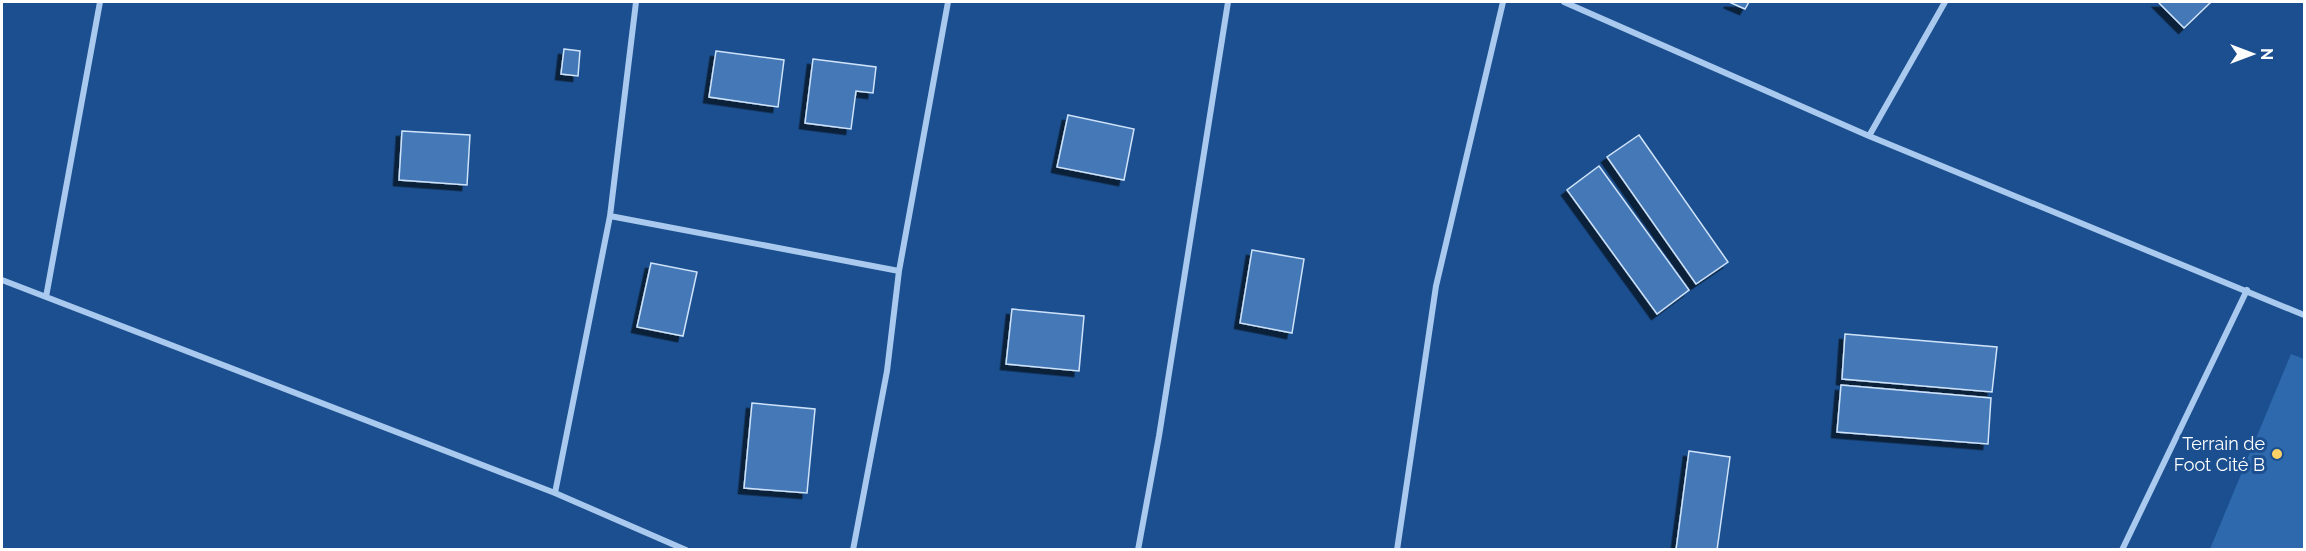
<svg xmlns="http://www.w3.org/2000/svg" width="2306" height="551" font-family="Raleway,sans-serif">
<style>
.green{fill:#2e69ad}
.building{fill:#4478b7;stroke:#cfe3fa;stroke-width:1.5;filter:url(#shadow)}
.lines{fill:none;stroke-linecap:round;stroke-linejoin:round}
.minor{stroke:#a9c9ee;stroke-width:6}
.poi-dot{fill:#ffd166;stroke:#1b4f8f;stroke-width:2}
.labels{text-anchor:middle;stroke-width:6;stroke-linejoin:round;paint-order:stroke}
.poi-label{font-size:18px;fill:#fff;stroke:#1b4f8f;text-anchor:end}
</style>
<defs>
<filter id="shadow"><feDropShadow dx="-5.5" dy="5.5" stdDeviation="0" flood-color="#0009"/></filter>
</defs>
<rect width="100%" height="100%" fill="#1b4f8f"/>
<path class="green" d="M2291 354 2304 359V549H2210Z"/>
<path class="building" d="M1729 2H1749L1745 9Z
M2158 2H2211L2184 28Z
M564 49 580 51 578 76 561 74Z
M716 51 784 60 778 107 709 97Z
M813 59 876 67 873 93 856 91 851 129 805 123Z
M1068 115 1134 129 1124 180 1057 167Z
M402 131 470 135 467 185 399 180Z
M1639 135 1728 262 1696 284 1607 157Z
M1599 166 1689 290 1657 314 1567 190Z
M1252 250 1304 259 1292 333 1240 323Z
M651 263 697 272 683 336 637 327Z
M1012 309 1084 316 1079 371 1006 364Z
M1845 334 1997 347 1992 392 1842 379Z
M1841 385 1991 398 1988 444 1837 432Z
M752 403 815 409 807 493 744 488Z
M1689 451 1730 457 1717 550H1676Z"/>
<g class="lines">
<path class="minor" d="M1564 2 1869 136 2304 315
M1869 136 1945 2
M610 216 899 271
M2 280 555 493 686 550
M46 297 100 2
M555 493 610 216 636 2
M853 550 887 371 899 271 948 2
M1138 550 1159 436 1228 2
M1397 550 1436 286 1503 2
M2122 550 2247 290"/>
</g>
<circle class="poi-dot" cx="2277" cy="454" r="6"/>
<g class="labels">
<g class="poi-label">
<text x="2265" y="450">Terrain de<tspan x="2265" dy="21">Foot Cité B</tspan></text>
</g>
</g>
<rect width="2306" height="551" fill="none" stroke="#ffffff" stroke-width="6"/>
<g transform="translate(2252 54) rotate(90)" stroke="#1b4f8f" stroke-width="4.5" paint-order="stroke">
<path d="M0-4.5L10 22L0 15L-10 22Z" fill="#ffffff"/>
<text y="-9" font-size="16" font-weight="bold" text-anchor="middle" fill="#ffffff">N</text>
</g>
</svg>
